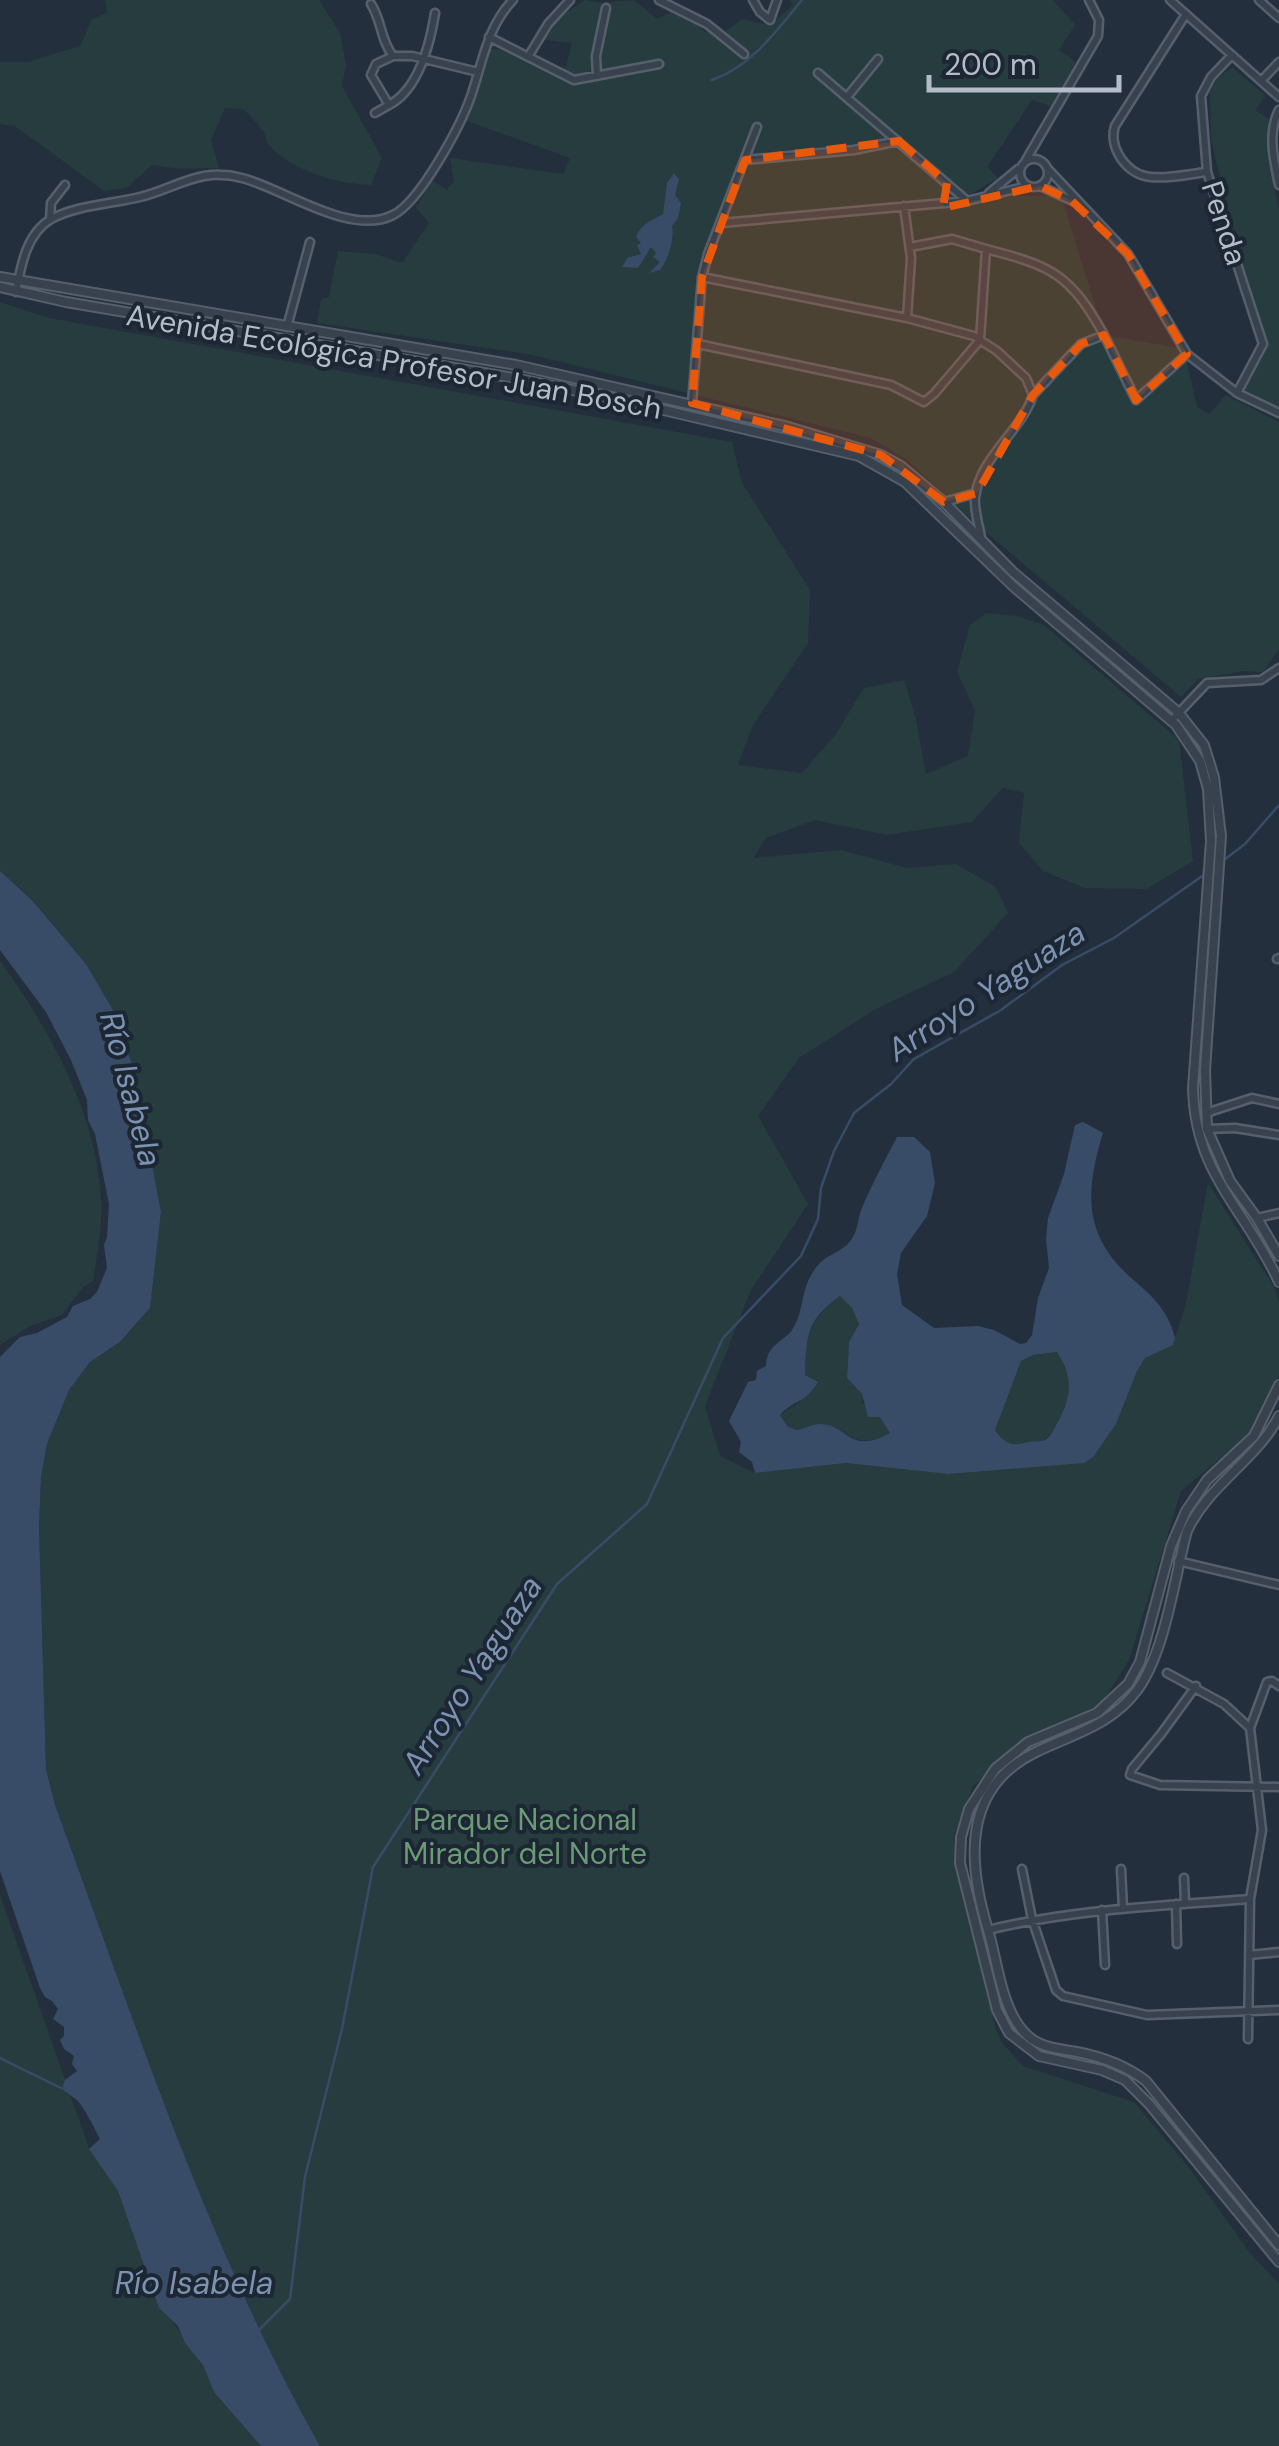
<svg xmlns="http://www.w3.org/2000/svg" width="1279" height="2446" font-family="'DM Sans',sans-serif">
<style>
.green{fill:#263c3f}
.water{fill:#394c67;fill-rule:evenodd}
.lines{fill:none;stroke-linecap:round;stroke-linejoin:round}
.stream{stroke:#394c67;stroke-width:2.5}
.minor-casing{stroke:#565f6c;stroke-width:11}
.tertiary-casing{stroke:#565f6c;stroke-width:12}
.minor{stroke:#38414e;stroke-width:6}
.tertiary{stroke:#38414e;stroke-width:8}
.marked{fill:#e8590c;fill-opacity:0.2;stroke:#e8590c;stroke-width:8;stroke-dasharray:20 12;stroke-linejoin:round}
.labels{text-anchor:middle;stroke-width:8;stroke-linejoin:round;paint-order:stroke}
.street-label{font-size:30px;fill:#b4bcc9;stroke:#1d2633}
.park-label{font-size:30px;fill:#6b9a76;stroke:#1d2633}
.water-label{font-size:32px;font-style:italic;fill:#7c92b1;stroke:#1d2633}
</style>
<rect width="100%" height="100%" fill="#242f3e"/>
<path class="green" d="M105 0H319L340 33 346 65 342 86 382 158 371 185C339 184 293 172 270 146 264 139 268 141 264 133 259 124 250 116 243 109L225 108 211 140 219 168 180 169 152 165 126 188 104 191 15 126 0 124V62H28L80 46 92 19 107 13Z
M585 0 602 3 634 0 657 19 672 12 685 11 705 32 723 33 742 19 770 25 792 6 791 0H1053L1075 25 1059 50 1076 62 1051 106 1032 100 987 167 998 178 966 197 1061 195 1104 335 1184 349 1197 407 1209 414 1226 395 1279 422V649L1263 672 1244 671 1198 679 1181 697 974 522 906 459 871 438 533 355 317 323 321 299 329 297 338 251 375 254 402 263 429 223 416 208 432 180 447 190 454 181 450 158 563 174 570 158 467 121 490 49C513 47 536 67 556 77L566 66 572 43 537 39 547 25Z
M1232 67 1266 96 1255 110 1269 119V159L1279 210V413L1241 395 1268 345 1238 254 1211 139 1210 92 1217 79Z
M0 302 49 318 732 442 742 483 810 590 808 643 753 725 738 765 802 773 835 735 864 688 904 680 916 719 926 774 968 756 975 711 957 671 970 625 986 613 1017 616 1044 625 1179 740 1193 861 1146 889 1085 888 1043 871 1019 843 1024 793 1003 788 972 822 887 835 815 820 766 838 753 858 841 850 907 868 956 864 996 887 1008 913 954 972 876 1009 799 1058 758 1116 808 1204 751 1290 705 1406 720 1456 755 1473 846 1463 948 1474 1024 1466 1137 1371 1145 1358 1173 1344 1185 1308 1208 1183 1274 1287 1279 1303V1375L1251 1433 1181 1491 1129 1660 1098 1709 1021 1746 973 1786 954 1835 962 1892 996 2030 1003 2044 1023 2066 1134 2102 1190 2169 1250 2253 1279 2284V2446H320C206 2244 135 2022 55 1805L46 1769 39 1526 41 1477 47 1444 69 1390 90 1362 121 1342 150 1308 161 1212 134 1070 113 1010 86 964 34 901 0 871Z
M0 961C49 1029 96 1112 101 1197 103 1225 97 1254 93 1281L82 1288 62 1315 30 1326 0 1345Z
M840 1295 852 1308 859 1324 849 1342 847 1378 862 1394V1403L880 1417 890 1433C847 1454 849 1423 820 1424 812 1424 804 1429 796 1430L787 1426 780 1415 800 1402C808 1354 797 1328 840 1295Z
M1058 1352 1071 1383 1069 1402 1052 1432 1044 1440 1018 1447 1004 1441 995 1430 1021 1360 1033 1355Z
M0 1895 89 2148 118 2191 155 2297 203 2365 213 2389 261 2446H0Z"/>
<path class="water" d="M674 173 679 179 675 195 681 203 678 218 672 226C675 238 668 260 660 270L649 273 660 262 653 257 656 253 651 247 638 268 622 267 627 258 641 254 637 245 641 243 636 237C640 225 652 220 663 214L667 183Z
M0 871 33 901 86 964 113 1010 134 1070 161 1212 150 1308 120 1342 90 1362 69 1390 47 1444 41 1477 39 1526 46 1769 55 1805C135 2022 206 2244 320 2446H261L214 2392 203 2365 185 2343 178 2326 159 2308 118 2191 89 2149 100 2139C96 2131 84 2107 77 2100 72 2096 67 2093 62 2089L65 2080 77 2071 72 2064 74 2056 64 2049 60 2040 64 2036V2027L53 2019 58 2009 52 2001 45 1997 40 1988 0 1871V1357L20 1337 37 1333 67 1317 73 1306 90 1299 97 1292 107 1268 104 1245 107 1237 109 1204 95 1134 88 1120 87 1100 71 1060 46 1012 0 950Z
M1083 1122 1103 1133C1086 1189 1082 1233 1129 1276 1151 1295 1168 1309 1175 1338L1173 1345 1145 1358 1137 1371 1116 1424 1093 1457 1084 1463 948 1474 846 1463 755 1473 752 1462 739 1452 741 1442 729 1421 748 1382 756 1380 757 1371 766 1366C767 1344 782 1343 792 1330 803 1314 801 1295 809 1279 823 1250 841 1257 853 1237 858 1229 858 1217 862 1208 872 1184 885 1160 897 1137H914L930 1152 935 1183 927 1216 901 1253 897 1274 902 1305 934 1328 978 1326 994 1330 1020 1344 1026 1343 1032 1335 1038 1298 1049 1268 1046 1239 1048 1218 1064 1174 1075 1125ZM840 1296 852 1308 859 1324 849 1342 847 1378 862 1394 868 1417H880L890 1433C848 1456 847 1423 820 1424 812 1424 804 1429 796 1430L787 1426 780 1415C794 1399 805 1404 818 1382L805 1375C806 1336 807 1319 840 1296ZM1057 1352C1073 1377 1072 1395 1059 1420 1055 1426 1051 1437 1045 1440 1040 1442 1034 1441 1028 1442 1012 1447 1005 1444 995 1430L1021 1361 1033 1355Z"/>
<g class="lines">
<path class="stream" d="M712 80C751 67 776 31 802 0
M1224 860 1245 844 1279 805
M0 2058 61 2088
M257 2332 290 2299 305 2177 342 2029 373 1867 557 1584 647 1504 723 1338 801 1256 818 1219 821 1188 834 1151 854 1113 891 1084 914 1059 1001 1010 1062 965 1114 938 1205 874"/>
<defs>
<path id="minor" d="M659 0 707 24 744 54
M753 0 760 12 770 20 777 0
M1170 0 1279 97
M1259 0 1279 18
M371 4C382 21 380 39 393 56L376 64 371 75 389 105C419 89 430 44 435 13
M1186 14 1115 126C1108 148 1127 175 1151 177 1168 179 1189 174 1207 172
M489 37 574 80 659 64
M1232 55 1211 77 1201 96 1207 172 1263 344 1237 393
M393 56H412L478 72
M528 57 548 24 570 0
M818 73 966 200
M597 76 596 56 606 8
M1261 81 1279 62
M847 97 878 59
M1279 110C1267 133 1274 161 1279 185
M375 113 389 105
M1020 173a14 14 0 1 1 28 0a14 14 0 1 1-28 0Z
M745 160 854 150 898 141
M1026 160 1098 36 1099 20 1089 0
M1048 169 1128 254 1187 354 1237 393 1279 413
M1040 186 1073 201
M989 193 1018 169
M904 206 911 258 907 318
M50 220 51 203 65 185
M721 223 967 201 1028 186
M986 249C1052 266 1070 274 1104 335L1081 344 1033 395
M702 277 907 318 974 336 997 351 1026 378 1033 395C1022 431 979 457 975 498 974 510 979 526 981 537
M16 292C21 266 26 234 51 219 77 205 112 204 140 197 162 192 182 180 204 176 216 174 231 175 242 178 283 188 350 237 393 215 420 202 461 125 471 96 483 61 487 27 513 0
M287 327 310 242
M1104 335 1136 400 1187 354
M698 344 891 385 924 402 934 394 980 340 986 249 952 239 910 247
M692 403 702 277 708 254 757 127
M944 502 976 493
M1171 721 1207 683 1261 680 1279 668
M1277 959 1279 958
M1206 1113 1252 1098 1279 1104
M1207 1129 1235 1128 1279 1135
M1257 1218 1279 1213
M1178 1561 1279 1585
M1167 1673 1224 1704 1250 1728
M1196 1686 1161 1734 1132 1769 1130 1775 1160 1785 1279 1787
M1022 1869 1032 1919 1056 1990 1063 1996 1147 2015 1279 2010
M1121 1869 1123 1908
M1184 1878 1185 1904
M1176 1904 1177 1944
M1102 1910 1105 1965
M988 1930C1074 1909 1162 1906 1250 1899
M1249 1955 1279 1952
M1248 2039 1250 1899 1262 1830 1250 1728 1267 1682 1272 1681 1279 1686"/>
<path id="tertiary" d="M0 277 516 365 785 426 881 455 901 466 944 502 1013 572 1178 712 1204 745 1214 777 1221 836 1205 1070 1207 1129 1230 1181 1257 1218 1279 1256
M0 287 66 302 520 379 634 403 859 456 905 482 1014 587 1176 725 1200 761 1208 789 1211 841 1193 1088C1195 1176 1246 1209 1279 1282
M1279 1385 1254 1436 1207 1480 1186 1511 1171 1546 1140 1662 1128 1684 1097 1713 1028 1742 995 1769 969 1809 961 1837 960 1863 997 2010 1009 2033 1039 2056 1102 2070 1125 2080 1149 2104 1279 2262
M1279 1416C1256 1461 1209 1484 1187 1531 1174 1579 1166 1649 1138 1689 1112 1725 1073 1734 1036 1752 961 1788 968 1864 988 1930 998 1962 1001 2012 1028 2036 1041 2048 1060 2049 1077 2052 1103 2057 1125 2065 1146 2081L1279 2245"/>
</defs>
<use href="#minor" class="minor-casing"/>
<use href="#tertiary" class="tertiary-casing"/>
<use href="#minor" class="minor"/>
<use href="#tertiary" class="tertiary"/>
</g>
<path class="marked" d="M899 141 947 183 943 208 1040 186 1072 201 1128 254 1187 354 1136 400 1104 335 1081 344 1033 395 977 493 944 502 881 455 692 403 702 277 745 160Z"/>
<g class="labels">
<g class="street-label">
<text transform="translate(1224 223) rotate(72)" y="10">Penda</text>
<text transform="translate(394 362) rotate(10)" y="10">Avenida Ecológica Profesor Juan Bosch</text>
</g>
<g class="park-label">
<text x="525" y="1830">Parque Nacional<tspan x="525" dy="34">Mirador del Norte</tspan></text>
</g>
<g class="water-label">
<text transform="translate(986 991) rotate(-33)" y="11">Arroyo Yaguaza</text>
<text transform="translate(131 1089) rotate(75)" y="11">Río Isabela</text>
<text transform="translate(472 1675) rotate(-57)" y="11">Arroyo Yaguaza</text>
<text x="194" y="2294">Río Isabela</text>
</g>
</g>
<path d="M929 75v15h190v-15" fill="none" stroke="#b4bcc9" stroke-width="5"/>
<text x="944" y="75" font-size="30" fill="#b4bcc9" stroke="#1d2633" stroke-width="8" paint-order="stroke">200 m</text>
</svg>
